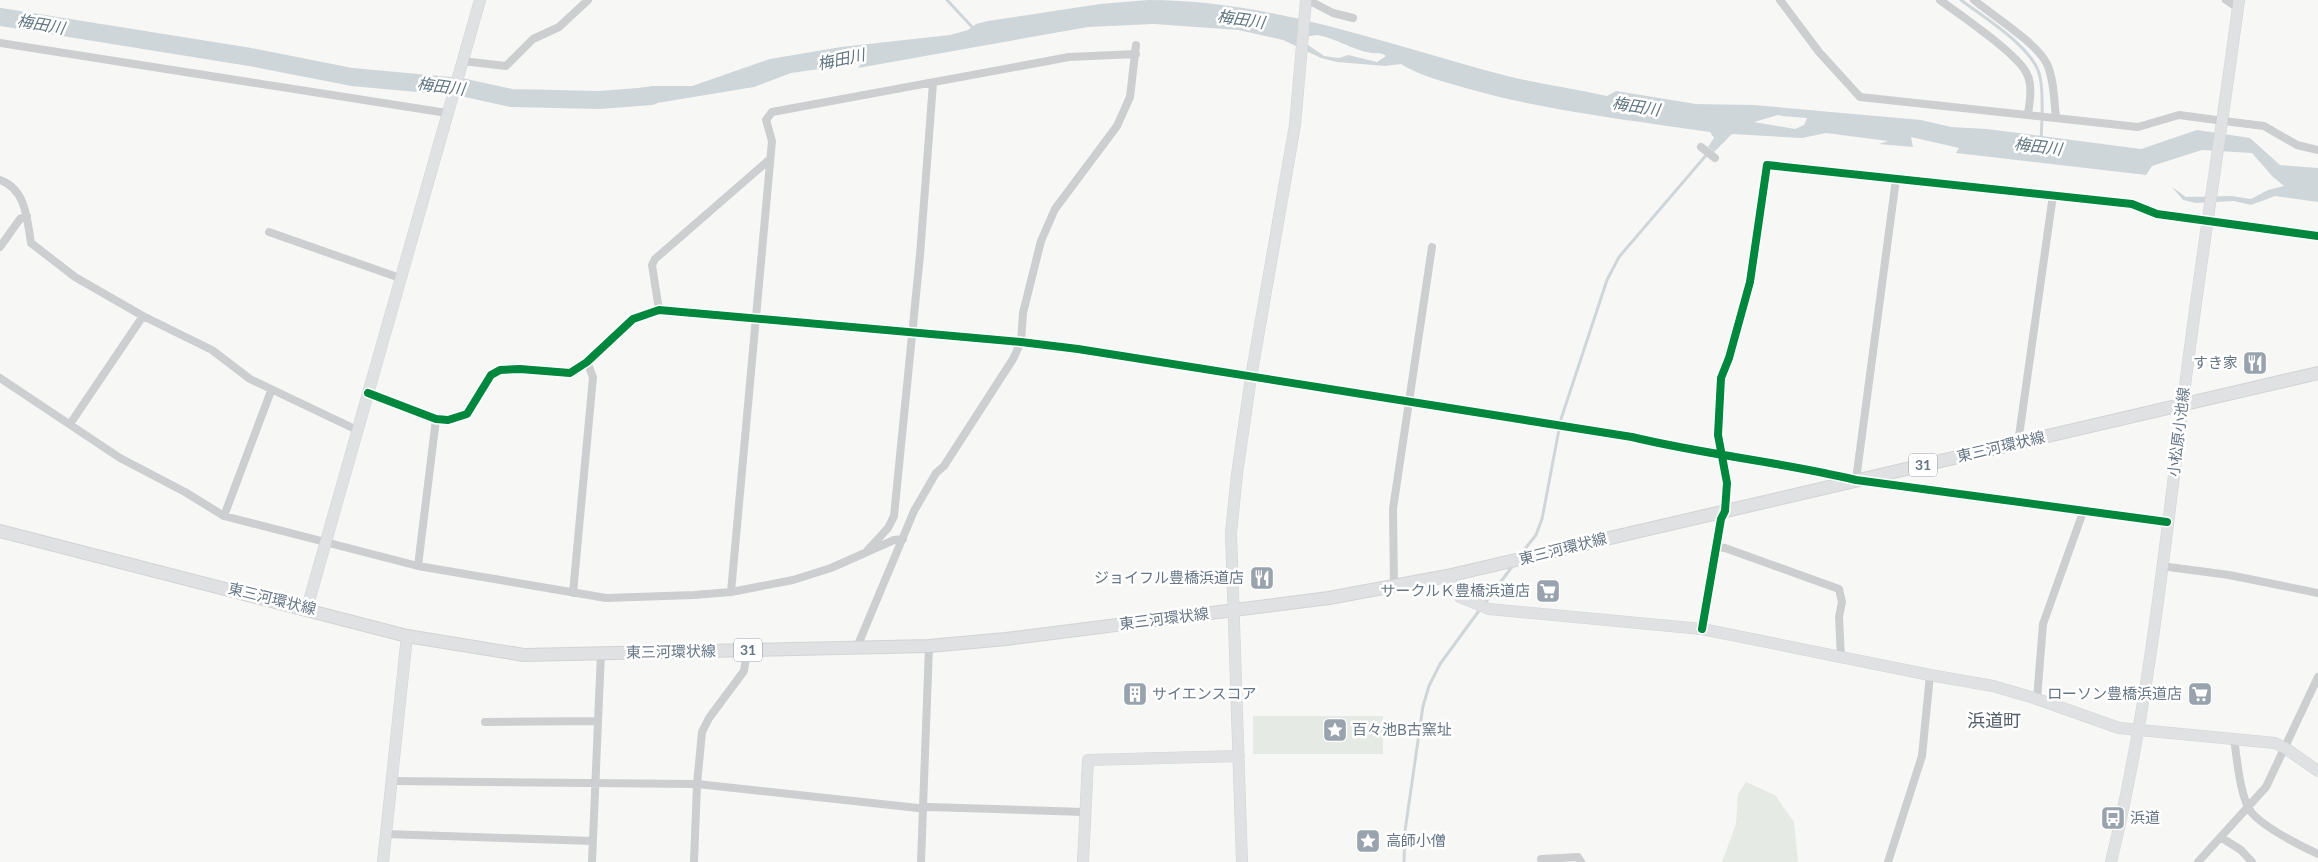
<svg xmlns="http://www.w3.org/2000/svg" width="2318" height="862" font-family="Lato,'Noto Sans JP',sans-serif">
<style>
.green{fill:#e6eae4}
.water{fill:#cfd6d9;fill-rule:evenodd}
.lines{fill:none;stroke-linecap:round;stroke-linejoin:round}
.stream{stroke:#cfd6d9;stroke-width:3}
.river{stroke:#cfd6d9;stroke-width:18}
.secondary-casing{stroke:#d3d5d5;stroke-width:12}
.primary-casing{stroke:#d3d3d4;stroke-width:14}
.street{stroke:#cccecf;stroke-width:8}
.secondary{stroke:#e0e1e2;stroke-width:11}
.primary{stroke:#e0e1e2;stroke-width:12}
.cycleway-casing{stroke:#fff;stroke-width:11}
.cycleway{stroke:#00873e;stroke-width:8}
.labels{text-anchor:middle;stroke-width:5;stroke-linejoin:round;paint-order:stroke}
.shield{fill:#fff;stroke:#949faa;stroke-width:1}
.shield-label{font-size:14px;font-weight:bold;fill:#667686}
.poi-label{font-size:15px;fill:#667686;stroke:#fff;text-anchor:end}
.street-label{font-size:15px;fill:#667686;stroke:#fff}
.water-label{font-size:16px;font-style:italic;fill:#627782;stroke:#fff}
.quarter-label{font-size:18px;fill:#54606b;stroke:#fff}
</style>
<rect width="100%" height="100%" fill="#f7f7f6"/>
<path class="green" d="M1253 716H1383V754H1253Z
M1746 782 1775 795 1794 822 1798 862H1722L1736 824 1738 794Z"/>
<path class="water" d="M1148 0C1272 0 1388 45 1507 76 1540 84 1574 89 1607 96L1616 91 1696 104 1754 105 1921 120 1951 127 1987 129 2141 149 2197 130 2250 138 2280 165 2318 168V202L2275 196 2251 205 2234 201 2196 203 2183 200 2172 187 2186 197 2232 196 2251 199 2268 190 2284 186 2272 176 2252 153 2202 150 2152 166 2146 175 1956 153 1959 148 1911 137 1913 147 1879 144 1888 141 1826 133 1802 138 1732 134 1714 152 1708 147 1714 138 1710 132C1630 120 1547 111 1469 89 1446 82 1422 77 1401 64L1385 66 1337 62 1321 58 1283 40 1238 30 1154 24 1088 27 858 68 862 63 791 73 754 87 645 105 629 104 627 90 652 86H692L770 59 841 47 950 35 968 30 976 24 988 21 1100 4ZM1317 35C1336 38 1352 50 1371 53 1377 54 1381 52 1386 56L1377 62 1348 55 1339 58 1324 56 1298 38ZM1778 115 1782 116 1807 118 1804 125 1795 129 1754 122Z"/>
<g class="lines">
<path class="stream" d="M947 0 974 29
M1961 0C1983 17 2035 48 2040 77 2044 96 2042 120 2041 139
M1520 555 1536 535 1542 519 1561 419 1607 280 1619 257 1708 153
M1485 603 1514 564
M1404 862 1405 831 1423 706 1429 686 1440 664 1481 608"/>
<path class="river" d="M0 17 250 57 352 77 461 87 511 98 599 100 652 96"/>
<defs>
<path id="secondary" d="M1447 576 1460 597 1489 609 1702 629 1930 675 1993 686 2037 699 2119 728 2275 743 2285 748 2318 771
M307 608 480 0
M383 862 407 636
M1083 862 1088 760 1239 756
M1242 862 1231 533 1237 474 1251 377 1295 125 1306 0
M2111 862C2149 706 2165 545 2185 386 2201 257 2222 129 2239 0"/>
<path id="primary" d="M0 531 407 636 524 655 929 646 1006 639 1329 598 1447 576 2318 373"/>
</defs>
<use href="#secondary" class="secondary-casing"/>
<use href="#primary" class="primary-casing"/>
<path class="street" d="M1308 0 1333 13 1353 18
M1780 0 1819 52 1860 97 2138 127 2179 115 2224 121 2264 126 2297 145 2318 150
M1940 0C1960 15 2015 52 2026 72 2033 84 2030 100 2028 114
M1974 0C1992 15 2037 43 2047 64 2054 79 2054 100 2056 117
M2226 0 2238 8
M0 43 447 113
M462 61 506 66 533 39 559 27 588 0
M1701 147 1715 158
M0 180C26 189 27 219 31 243L75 277 143 316 212 350 250 379 357 430
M269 232 400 278
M0 247 20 219 27 216
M659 310 652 265 655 259 770 159
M0 378 120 458 185 492 224 516 418 566 606 598 694 595 731 592 793 580 831 568 894 540 903 539
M368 393 436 419 448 420 467 414 491 375 500 370 520 369 570 373 587 362 633 319 659 310 1021 342 1078 349 1632 437C1705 455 1779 462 1852 479
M70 424 143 316
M2018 443 2053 195
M1856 480 1896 179
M1866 481 2083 512 2167 522
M224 516 271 391
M1717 547 1725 548 1839 589 1842 602 1839 617 1841 658
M867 551 888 528 894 516 920 255 933 83
M418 566 436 419
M2161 566 2229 575 2318 593
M1394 587 1393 509 1432 247
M731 592 772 141 766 120 772 112 1069 57 1136 54
M573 593 593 377 587 362
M1702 629 1721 519 1725 511 1727 483 1718 435 1721 378 1729 358 1750 282 1767 165 2132 204 2157 214 2318 236
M857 647 914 511 936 473 944 466 1013 359 1021 342 1023 313 1041 241 1055 209 1117 126 1130 97 1136 45
M2037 699 2043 624 2083 512
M485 722 598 721
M2234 739C2237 758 2240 799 2252 813 2266 829 2299 845 2318 854
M392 781 697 784 918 808 929 807 1084 812
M386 834 593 841
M2222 838 2241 850 2252 862
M592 862 601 653
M694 862 697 784 702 732 709 718 744 671 747 651
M921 862 929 646
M1542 862 1541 859 1578 857 1581 862
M1888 862 1922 756 1930 675
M2198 862 2266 787 2318 677"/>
<use href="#secondary" class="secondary"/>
<use href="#primary" class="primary"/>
<defs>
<path id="cycleway" d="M368 393 436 419 448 420 467 414 491 375 500 370 520 369 570 373 587 362 633 319 659 310 1021 342 1078 349 1632 437C1706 455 1782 462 1856 480L2167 522
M1702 629 1721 519 1725 511 1727 483 1718 435 1721 378 1729 358 1750 282 1767 165 2132 204 2157 214 2318 236"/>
</defs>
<use href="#cycleway" class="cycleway-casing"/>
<use href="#cycleway" class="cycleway"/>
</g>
<defs>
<symbol id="restaurant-square" viewBox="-11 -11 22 22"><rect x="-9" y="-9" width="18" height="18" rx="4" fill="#99a3ad" stroke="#fff"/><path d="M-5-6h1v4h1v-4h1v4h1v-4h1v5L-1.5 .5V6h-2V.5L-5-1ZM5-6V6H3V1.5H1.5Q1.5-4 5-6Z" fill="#fff"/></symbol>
<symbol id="supermarket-square" viewBox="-11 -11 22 22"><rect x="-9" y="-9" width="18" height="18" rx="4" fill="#99a3ad" stroke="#fff"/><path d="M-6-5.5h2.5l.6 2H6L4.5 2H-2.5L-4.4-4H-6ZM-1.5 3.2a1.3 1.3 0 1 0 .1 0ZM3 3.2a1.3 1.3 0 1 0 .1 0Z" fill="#fff"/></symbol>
<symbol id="building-square" viewBox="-11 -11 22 22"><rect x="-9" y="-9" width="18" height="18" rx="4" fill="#99a3ad" stroke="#fff"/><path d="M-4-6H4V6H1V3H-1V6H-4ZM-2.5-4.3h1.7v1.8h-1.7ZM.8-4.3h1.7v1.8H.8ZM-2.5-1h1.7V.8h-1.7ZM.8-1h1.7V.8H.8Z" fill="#fff"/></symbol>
<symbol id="sight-square" viewBox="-11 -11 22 22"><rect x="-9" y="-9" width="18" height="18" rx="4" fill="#99a3ad" stroke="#fff"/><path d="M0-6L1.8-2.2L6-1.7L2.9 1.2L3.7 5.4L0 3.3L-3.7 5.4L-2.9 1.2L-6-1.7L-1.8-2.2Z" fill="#fff"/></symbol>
<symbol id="bus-square" viewBox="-11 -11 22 22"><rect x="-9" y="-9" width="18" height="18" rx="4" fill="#99a3ad" stroke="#fff"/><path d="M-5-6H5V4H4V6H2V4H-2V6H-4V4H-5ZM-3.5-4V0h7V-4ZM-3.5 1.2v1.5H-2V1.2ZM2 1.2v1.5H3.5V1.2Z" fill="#fff"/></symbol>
</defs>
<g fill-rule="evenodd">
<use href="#restaurant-square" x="2241" y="349" width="28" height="28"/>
<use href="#restaurant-square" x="1248" y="564" width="28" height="28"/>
<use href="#supermarket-square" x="1534" y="577" width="28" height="28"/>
<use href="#building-square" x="1121" y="680" width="28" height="28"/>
<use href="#supermarket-square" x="2186" y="680" width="28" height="28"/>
<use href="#sight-square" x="1321" y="716" width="28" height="28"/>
<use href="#bus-square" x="2099" y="804" width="28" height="28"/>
<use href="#sight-square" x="1354" y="827" width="28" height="28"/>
</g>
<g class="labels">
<g class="shield">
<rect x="1909" y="453.5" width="28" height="23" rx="4"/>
<rect x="734" y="638.5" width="28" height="23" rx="4"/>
</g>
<g class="shield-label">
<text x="1923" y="470">31</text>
<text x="748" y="655">31</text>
</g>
<g class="poi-label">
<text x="2238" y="368">すき家</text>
<text x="1244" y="583">ジョイフル豊橋浜道店</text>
<text x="1530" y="596">サークルＫ豊橋浜道店</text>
<text x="1152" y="699" text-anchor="start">サイエンスコア</text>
<text x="2182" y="699">ローソン豊橋浜道店</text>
<text x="1352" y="735" text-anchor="start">百々池B古窯址</text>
<text x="2130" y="823" text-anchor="start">浜道</text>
<text x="1386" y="846" text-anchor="start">高師小僧</text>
</g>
<g class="street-label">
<text transform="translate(2179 432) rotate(-83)" y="5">小松原小池線</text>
<text transform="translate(2001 447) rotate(-13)" y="5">東三河環状線</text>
<text transform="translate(1563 549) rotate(-14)" y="5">東三河環状線</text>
<text transform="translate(272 599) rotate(14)" y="5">東三河環状線</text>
<text transform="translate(1164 619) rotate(-7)" y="5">東三河環状線</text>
<text transform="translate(671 652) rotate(-1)" y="5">東三河環状線</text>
</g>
<g class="water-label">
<text transform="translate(1241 19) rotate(8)" y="6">梅田川</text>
<text transform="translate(41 24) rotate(10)" y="6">梅田川</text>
<text transform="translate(841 59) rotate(-12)" y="6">梅田川</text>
<text transform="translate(441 86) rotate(7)" y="6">梅田川</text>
<text transform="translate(1636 106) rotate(9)" y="6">梅田川</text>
<text transform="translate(2038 146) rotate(7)" y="6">梅田川</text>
</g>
<g class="quarter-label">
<text x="1994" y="727">浜道町</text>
</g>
</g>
</svg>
